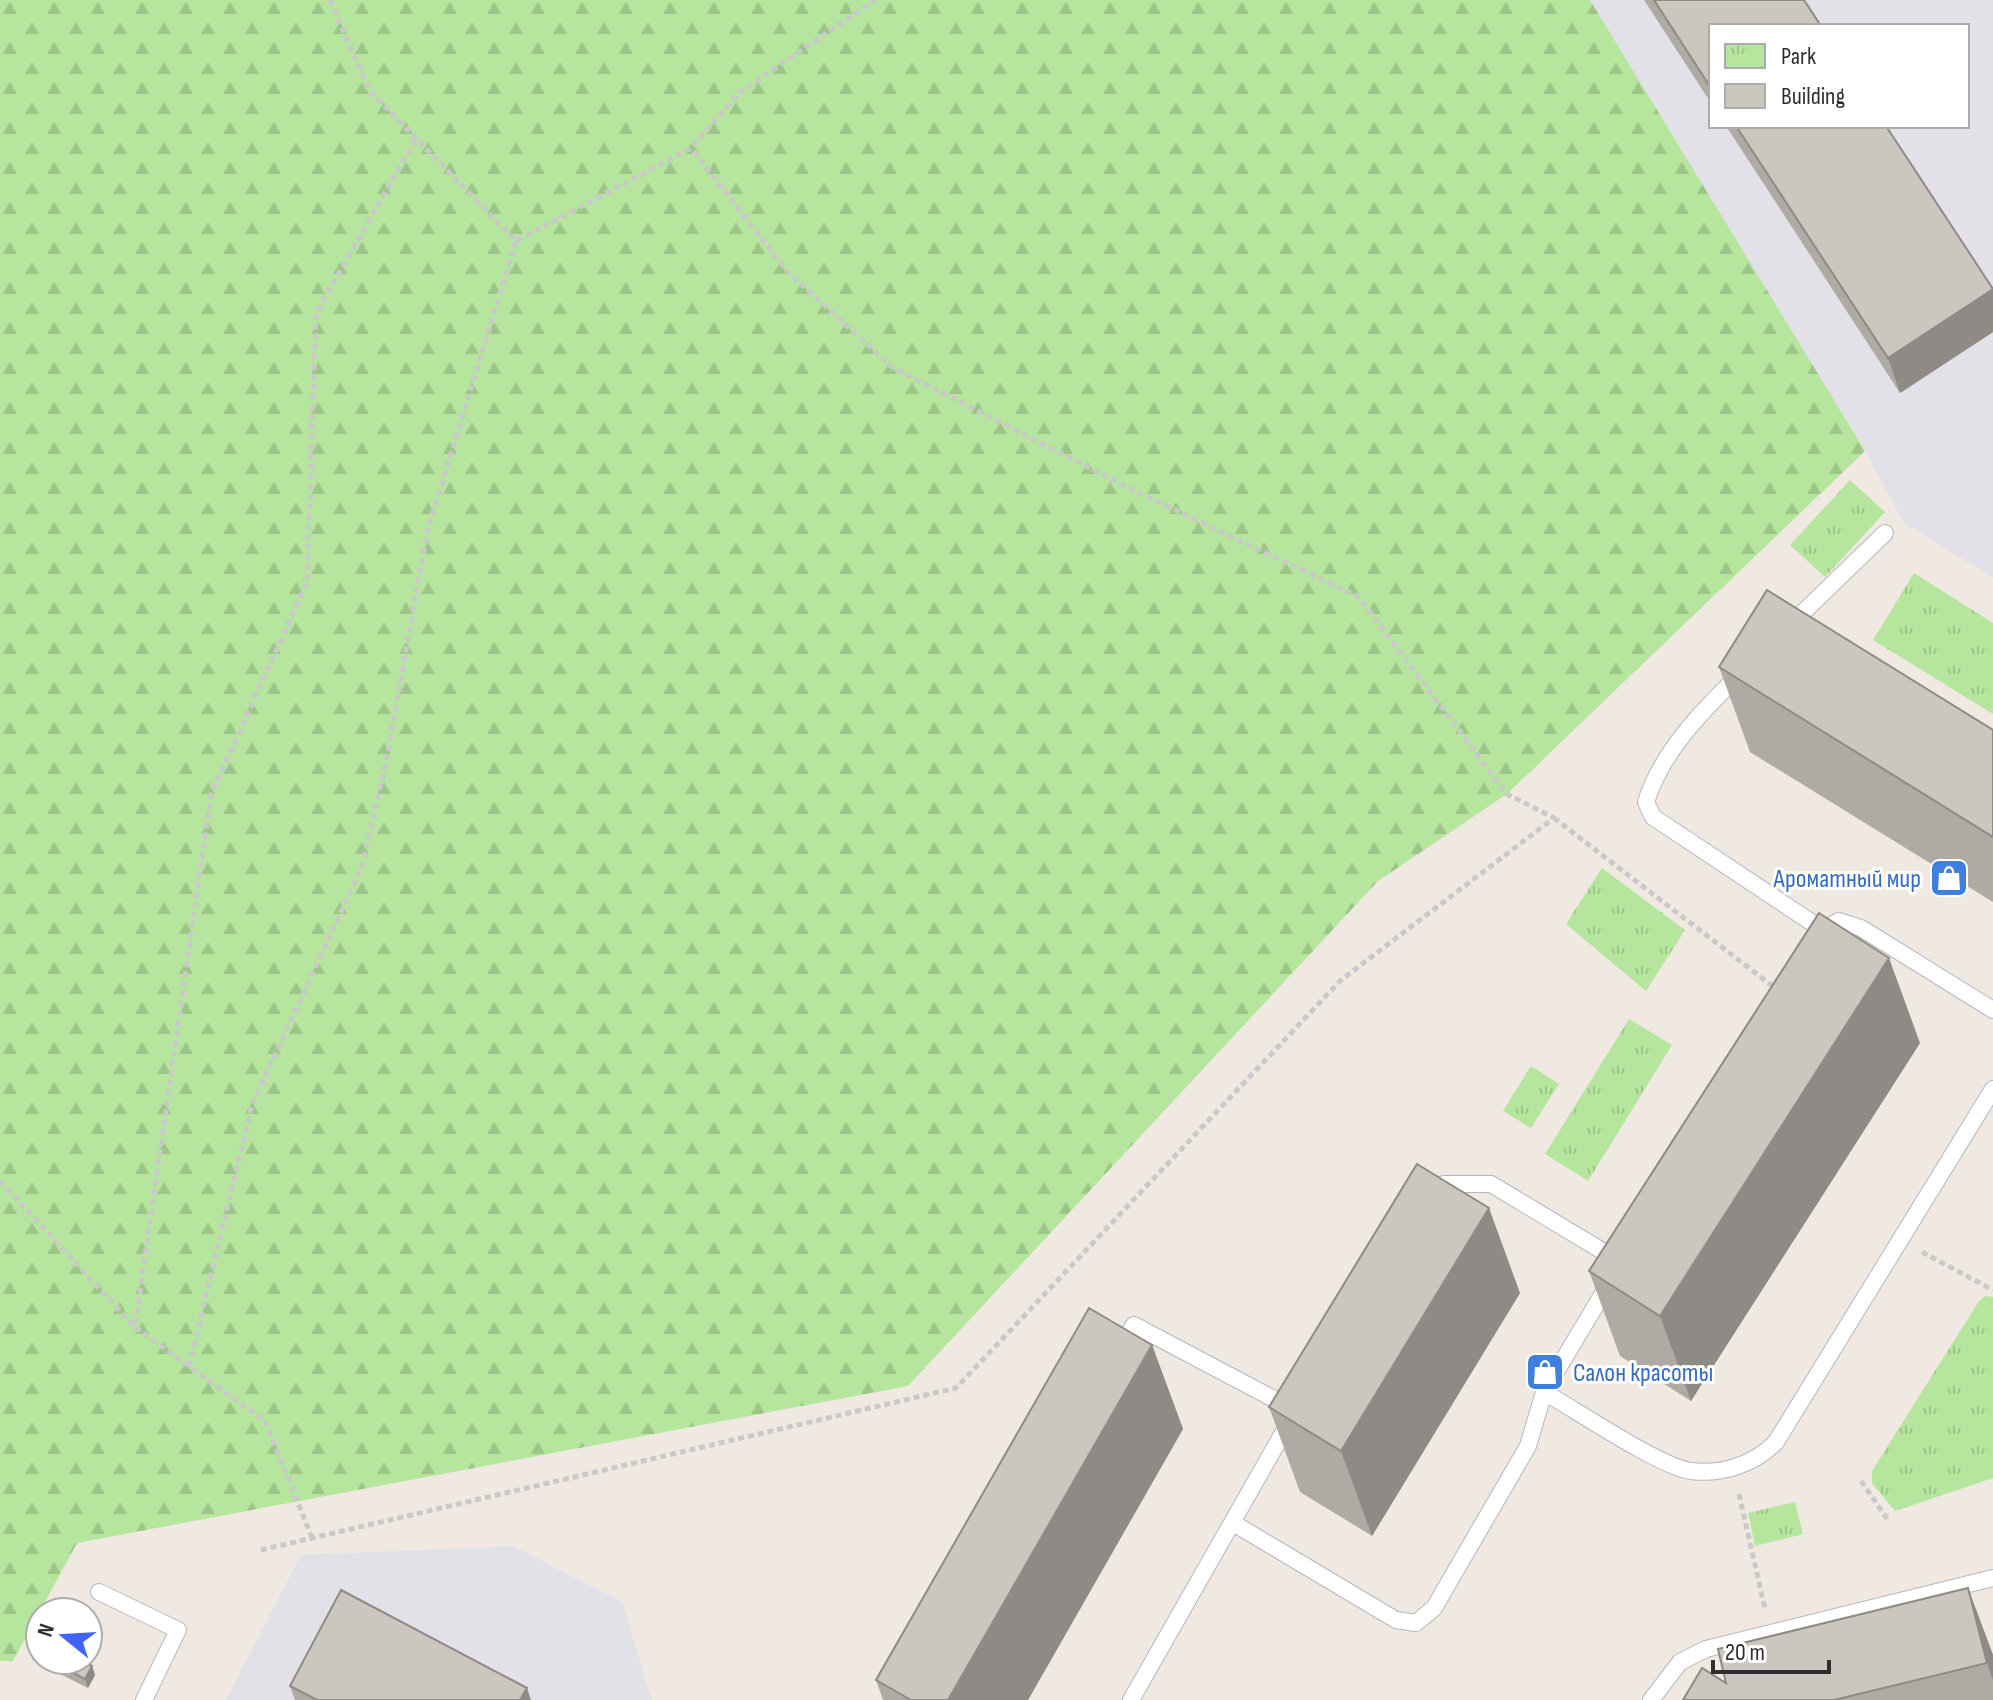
<svg xmlns="http://www.w3.org/2000/svg" width="1993" height="1700" font-family="'Sofia Sans Condensed',sans-serif">
<style>
.industrial{fill:#e3e1e8;fill-rule:evenodd}
.forest{fill:url(#forest-firs)}
.park{fill:url(#park-tufts)}
.lines{fill:none;stroke-linecap:round;stroke-linejoin:round}
.service-casing{stroke:#b4b7c1;stroke-width:18}
.path{stroke:#c9c9c9;stroke-width:5;stroke-dasharray:6 4;stroke-linecap:butt}
.service{stroke:#fff;stroke-width:16}
.wall{fill:#afaba4}
.shaded-wall{fill:#8e8b86}
.building{fill:#cbc7bf;stroke:#8e8b86;stroke-width:2}
.labels{text-anchor:middle;stroke-width:6;stroke-linejoin:round;paint-order:stroke}
.shop-label{font-size:26px;fill:#366cbe;stroke:#fff;text-anchor:end}
</style>
<defs>
<pattern id="forest-firs" width="22" height="20" patternUnits="userSpaceOnUse" patternTransform="scale(2)"><rect width="22" height="20" fill="#b6e59e"/><path d="M5 1l3.5 6h-7zM16 11l3.5 6h-7z" fill="#9dc588"/></pattern>
<pattern id="park-tufts" width="24" height="20" patternUnits="userSpaceOnUse" patternTransform="scale(2)"><rect width="24" height="20" fill="#b6e59e"/><path d="M3 7l-1-3M5 7V3M7 7l1-3M15 17l-1-3M17 17v-4M19 17l1-3" fill="none" stroke="#9dc588"/></pattern>
</defs>
<rect width="100%" height="100%" fill="#efe9e1"/>
<path class="industrial" d="M1590 0H1993V578L1904 523 1865 451ZM1711 26H1967V126H1711Z
M513 1546 622 1602 652 1700H226L301 1555Z"/>
<path class="forest" d="M0 0H1590L1865 451 1507 794 1378 881 908 1386 77 1543 13 1661H0Z"/>
<path class="park" d="M1850 480 1885 512 1825 577 1790 545Z
M1914 573 1993 623V714L1873 640Z
M1602 868 1685 930 1646 991 1566 924Z
M1629 1019 1672 1045 1588 1181 1545 1154Z
M1531 1066 1559 1084 1531 1128 1503 1111Z
M1985 1296 1993 1297V1478L1895 1511 1872 1483V1471L1979 1301Z
M1795 1502 1803 1534 1755 1546 1748 1513Z"/>
<g class="lines">
<defs>
<path id="service" d="M1788 627 1885 533
M1740 674C1703 710 1662 751 1646 802L1653 817 1820 928
M1818 932 1839 921 1861 928 1993 1010
M1430 1191 1444 1184H1491L1619 1261
M1120 1348 1134 1325 1291 1408
M1544 1392C1576 1410 1660 1467 1691 1471 1722 1475 1755 1464 1776 1442L1993 1089
M1233 1523 1396 1620 1416 1623 1434 1608 1528 1446 1544 1392 1611 1280
M99 1592 178 1630 144 1700
M1131 1700 1291 1419
M1651 1700 1680 1662 1706 1649 1993 1578"/>
</defs>
<use href="#service" class="service-casing"/>
<path class="path" d="M330 0 369 90 516 241 691 148 740 92 875 0
M1554 818 1775 988
M0 1181 135 1327
M1922 1252 1993 1290
M189 1366 252 1105 362 866 387 757 427 532 516 241
M1861 1481 1888 1520
M1739 1494 1765 1609
M312 1538 265 1421 135 1327 211 795 307 582 316 313 416 139
M261 1550 956 1388 1341 980 1554 818 1507 794 1359 597 1135 491 892 367 788 272 691 148"/>
<use href="#service" class="service"/>
</g>
<path class="wall" d="M1644 0H1804L1711 26V103Z
M1726 126H1886L1993 290V332L1900 393Z
M1719 667 1993 730V902L1750 752Z
M1920 1043 1691 1401 1620 1356 1589 1271Z
M1520 1293 1372 1536 1300 1492 1269 1407Z
M1152 1345 1183 1429 1028 1700H883L876 1680Z
M1968 1588 1993 1655V1700H1683Z
M53 1663 92 1666 95 1675 88 1688 56 1672Z
M290 1686 531 1700H295Z"/>
<path class="shaded-wall" d="M1993 289V332L1900 393 1888 358Z
M1889 958 1920 1043 1691 1401 1660 1316Z
M1489 1208 1520 1293 1372 1536 1341 1451Z
M1152 1345 1183 1429 1028 1700H948Z
M1968 1588 1993 1655V1680L1987 1663Z
M92 1666 95 1675 88 1688 85 1679Z
M527 1688 531 1700H520Z"/>
<path class="building" d="M1654 0H1804L1821 26H1711V88Z
M1736 126H1886L1993 289 1888 358Z
M1767 590 1993 730V837L1719 667Z
M1819 913 1889 958 1660 1316 1589 1271Z
M1417 1164 1489 1208 1341 1451 1269 1407Z
M1089 1308 1152 1345 948 1700H911L876 1680Z
M1968 1588 1987 1663 1834 1700H1683L1702 1668 1726 1683 1718 1649Z
M341 1590 527 1688 520 1700H317L290 1686Z
M54 1660H81L92 1666 85 1679 53 1663Z"/>
<defs>
<symbol id="shop-square" viewBox="-11 -11 22 22"><rect x="-9" y="-9" width="18" height="18" rx="4" fill="#3f7fe0" stroke="#fff"/><path d="M-5-2.5h2.3a2.7 3.5 0 0 1 5.4 0H5L5.5 6h-11ZM-1.5-2.5h3a1.5 2.3 0 0 0-3 0Z" fill="#fff"/></symbol>
</defs>
<g fill-rule="evenodd">
<use href="#shop-square" x="1927" y="856" width="44" height="44"/>
<use href="#shop-square" x="1523" y="1350" width="44" height="44"/>
</g>
<g class="labels">
<g class="shop-label">
<text x="1921" y="887">Ароматный мир</text>
<text x="1573" y="1381" text-anchor="start">Салон красоты</text>
</g>
</g>
<rect x="1709" y="24" width="260" height="104" fill="#ffffff" stroke="#ababab" stroke-width="2"/>
<rect x="1725" y="44" width="40" height="24" fill="url(#park-tufts)" stroke="#ababab" stroke-width="2"/>
<text x="1781" y="64" font-size="24" fill="#2e2e2e">Park</text>
<rect x="1725" y="84" width="40" height="24" fill="#cbc7bf" stroke="#ababab" stroke-width="2"/>
<text x="1781" y="104" font-size="24" fill="#2e2e2e">Building</text>
<g transform="translate(64 1636) rotate(288)"><circle r="38" fill="#ffffff" stroke="#ababab" stroke-width="2"/>
<path d="M0-6L14 30L0 20L-14 30Z" fill="#4264fb"/>
<text y="-12" font-size="22" font-weight="bold" text-anchor="middle" fill="#2e2e2e">N</text>
</g>
<path d="M1713 1660v12h116v-12" fill="none" stroke="#2e2e2e" stroke-width="4"/>
<text x="1725" y="1660" font-size="24" fill="#2e2e2e" stroke="#ffffff" stroke-width="6" paint-order="stroke">20 m</text>
</svg>
